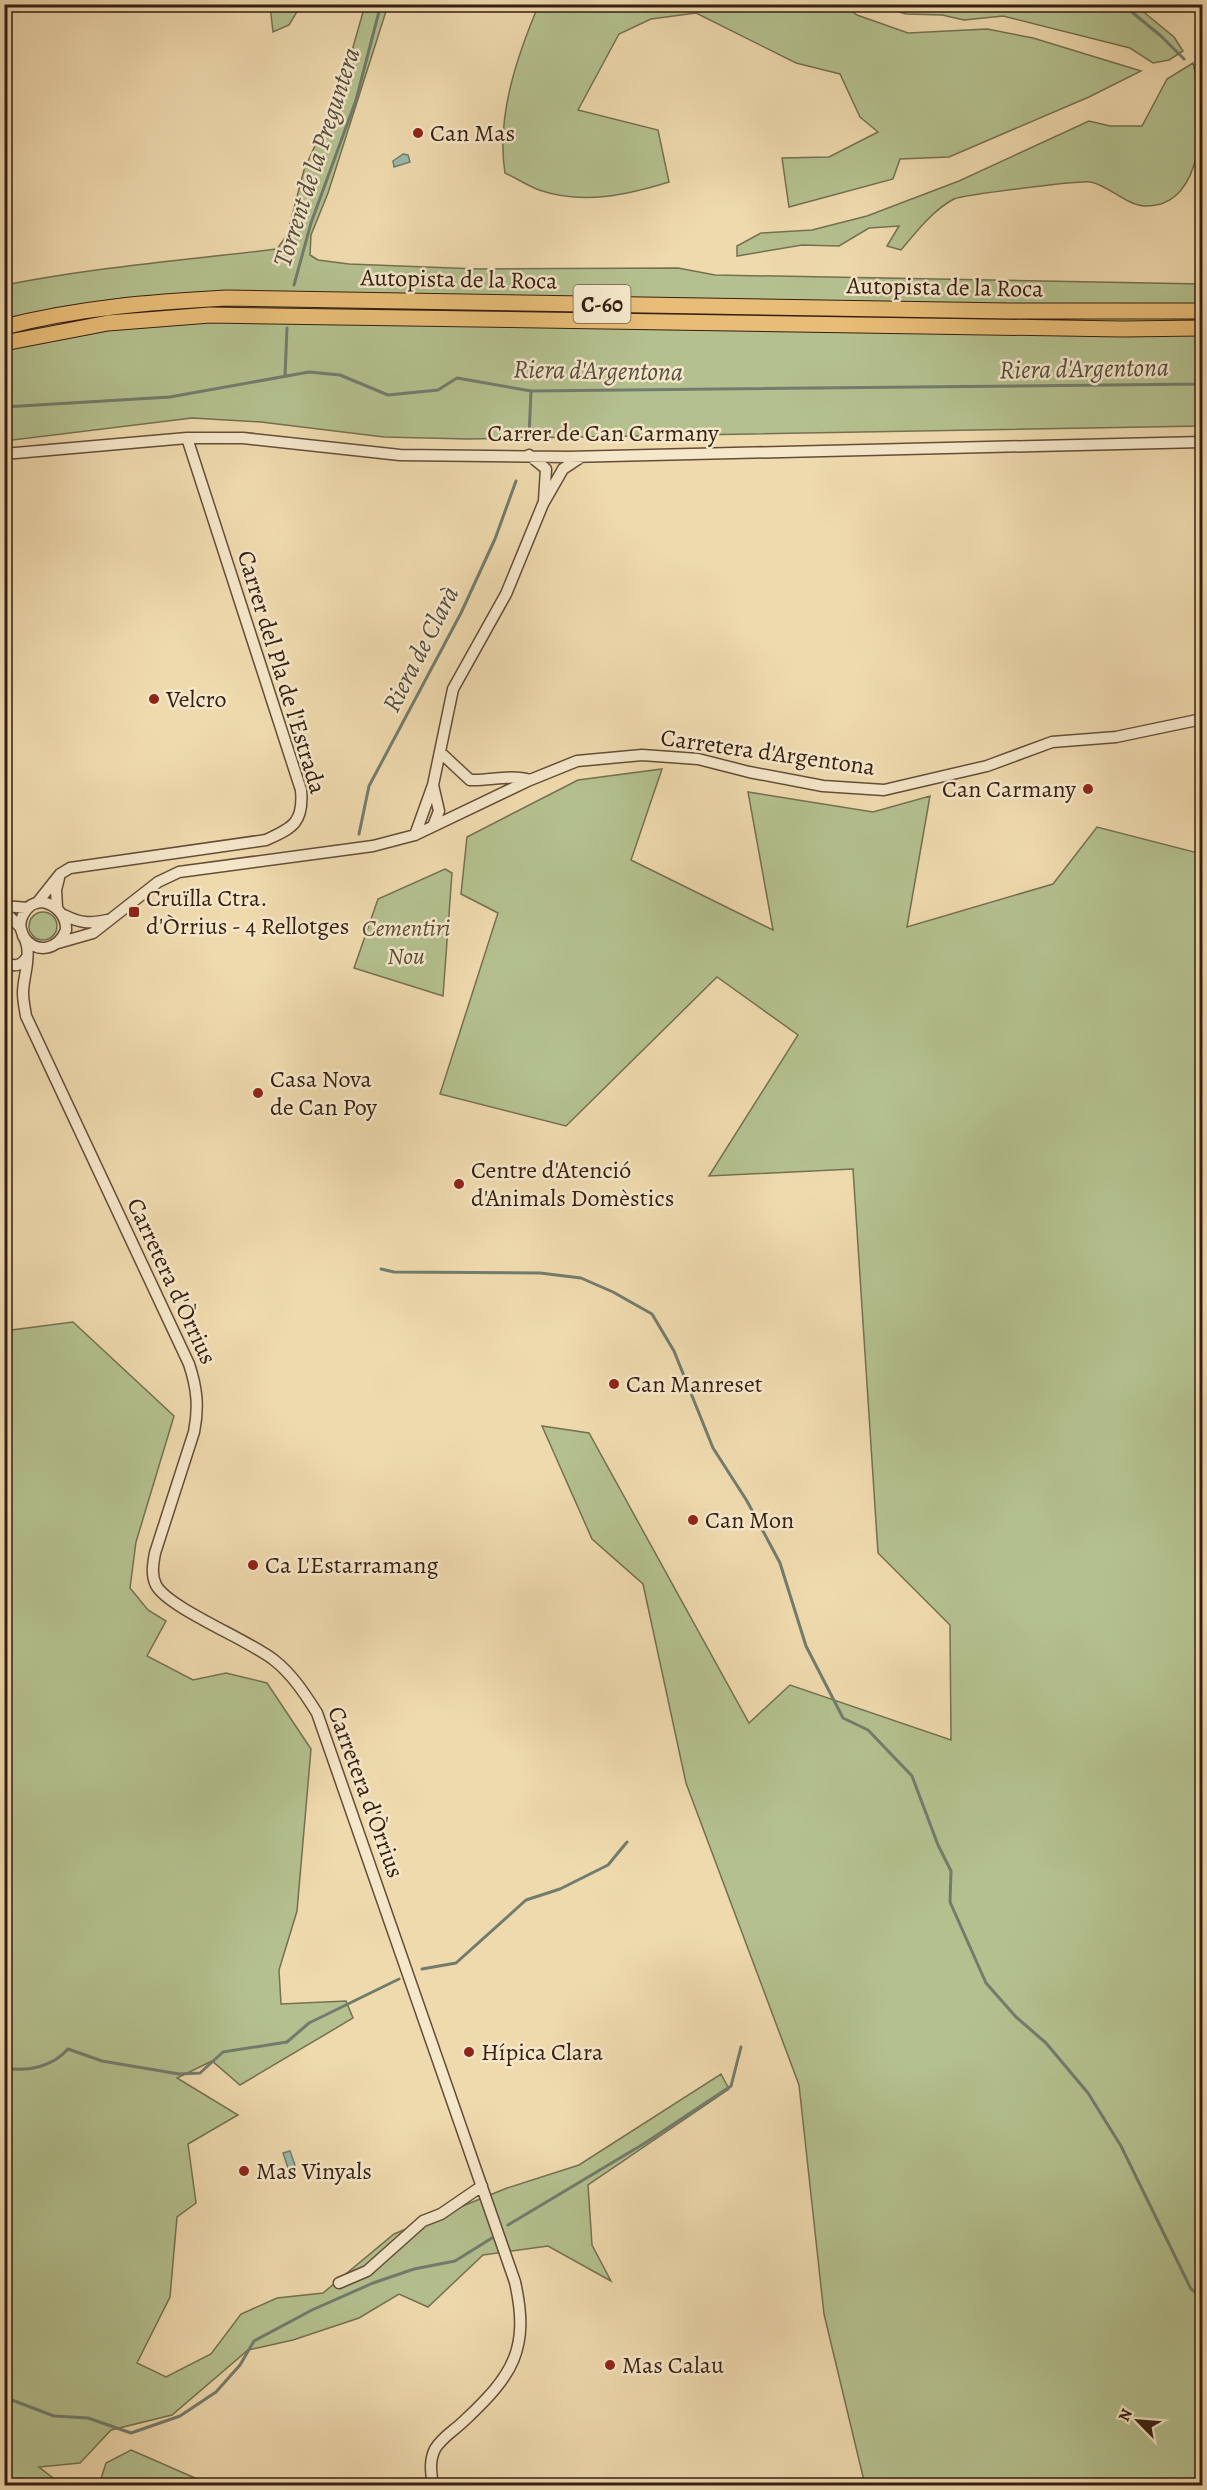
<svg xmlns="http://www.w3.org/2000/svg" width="1207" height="2490" font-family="Alegreya,serif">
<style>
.green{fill:#b4c18f;stroke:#757050;stroke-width:1.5}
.water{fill:#9abaac;stroke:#727c6e;stroke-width:1.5}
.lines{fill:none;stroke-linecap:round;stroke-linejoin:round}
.stream{stroke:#727c6e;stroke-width:3}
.minor-casing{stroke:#644d38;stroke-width:13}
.highway-casing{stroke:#361e11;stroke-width:17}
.minor{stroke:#f5e7ca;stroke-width:10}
.highway{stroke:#e8bd77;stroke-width:15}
.poi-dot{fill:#8f2418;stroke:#f5e7ca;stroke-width:2}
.labels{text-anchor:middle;stroke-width:5;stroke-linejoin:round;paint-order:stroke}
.shield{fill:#f5e7ca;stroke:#6f5a48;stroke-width:1.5}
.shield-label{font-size:22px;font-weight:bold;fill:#361e11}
.poi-label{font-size:24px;fill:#361e11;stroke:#f5e7ca;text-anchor:start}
.street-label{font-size:24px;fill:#361e11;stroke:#f5e7ca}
.park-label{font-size:24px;font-style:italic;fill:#5c4f37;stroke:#f5e7ca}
.water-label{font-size:26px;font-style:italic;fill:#544d40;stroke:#f5e7ca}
</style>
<rect width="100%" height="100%" fill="#efdaae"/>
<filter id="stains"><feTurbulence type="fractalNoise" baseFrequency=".00333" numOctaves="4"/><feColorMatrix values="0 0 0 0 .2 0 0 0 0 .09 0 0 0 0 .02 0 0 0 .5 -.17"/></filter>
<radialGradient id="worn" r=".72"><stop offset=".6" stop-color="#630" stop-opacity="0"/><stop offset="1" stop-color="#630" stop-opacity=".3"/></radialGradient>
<path class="green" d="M539 4 843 5 857 15 908 33 987 29 1033 38 1141 71 1089 97 949 157 900 159 893 179 789 207 782 158 829 157 878 132 860 117 840 74 796 63 696 13 651 19 619 34 578 110 658 130 669 182C627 195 583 205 539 190 528 186 516 178 505 173 496 117 517 56 539 4Z
M270 5V4L301 5 289 25 273 32Z
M365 5H388L328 193 311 235 310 255 318 260 349 264 478 269 678 268 715 275 1202 284V426L468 439 384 437 261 422 192 418 5 441V285C95 267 185 260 277 249L287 235 304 170 342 86Z
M876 5H1135L1174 37 1183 51 1169 60 1153 63 1130 48 1003 16 964 20 942 15 906 14Z
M1193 63C1206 110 1207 207 1145 206 1126 205 1109 186 1091 182 1081 180 963 195 954 199 933 210 916 232 901 250L887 246 899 226 869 228 839 246 802 245 737 256V246L761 233 812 230 867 216 959 181 1089 121 1110 126H1142L1167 79Z
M662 769 631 860 773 930 748 792 873 812 930 796 907 927 1053 884 1097 827 1202 854V2485H865L824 2314 799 2085 686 1783 643 1584 592 1539 542 1426 589 1433 749 1723 790 1685 951 1740 950 1625 878 1553 853 1169 709 1176 798 1035 717 977 566 1126 440 1094 498 913 461 894 467 837 578 780Z
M445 869 452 873 443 996 354 968 378 899Z
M29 926a14 14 0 1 1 28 0a14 14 0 1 1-28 0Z
M73 1322 174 1416 136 1542 130 1588 148 1610 166 1621 147 1656 193 1680 226 1673 267 1683 311 1749 297 1911 279 1970 281 2004 346 2001 353 2018 240 2085 212 2061 177 2078 238 2115 188 2144 196 2203 177 2217 170 2297 137 2363 166 2377 211 2354 241 2314 277 2298 323 2293 394 2234 507 2188 579 2165 721 2074 729 2089 588 2185 592 2245 611 2281 548 2246 483 2255 428 2307 399 2294 359 2318 293 2340 248 2350 172 2415 111 2430 80 2463 39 2467 62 2485H5L4 1331Z
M131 2450 211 2485H99L106 2463Z"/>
<path class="water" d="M403 154 408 155 410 162 394 167 393 161Z
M290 2151 296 2168 289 2171 283 2153Z"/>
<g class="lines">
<path class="stream" d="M1122 4 1161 36 1184 59
M294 285 311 223 356 100 381 4
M1196 287V303
M1199 356 1201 384
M285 376 287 328
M4 407 170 397 309 372 340 375 388 395 438 390 457 378 531 391 1202 384
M529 437 531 391
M359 834 369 786 461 613 495 539 516 481
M381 1269 394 1272 540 1273 581 1278 613 1292 652 1314 674 1351 713 1448 747 1501 780 1563 806 1646 843 1718 868 1730 912 1776 938 1845 951 1871 950 1902 986 1983 1016 2017 1046 2043 1088 2093 1121 2146 1191 2289 1202 2297
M422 1969 456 1963 526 1900 560 1889 608 1865 627 1842
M4 2068C28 2072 52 2067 68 2049L102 2061 179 2074 200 2073 223 2052 287 2042 309 2023 399 1979
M508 2225 645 2143 731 2086 741 2047
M4 2397 54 2416 88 2418 131 2433 180 2416 216 2392 240 2365 254 2341 312 2310 373 2283 414 2269 455 2261 492 2238"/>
<defs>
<path id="minor" d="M4 454 187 438H243L400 455 568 457 1202 442
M529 455 546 469 544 501
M441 753 470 780C490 781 511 774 530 780
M433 785 439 811 433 826
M415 835 433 785 453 689 506 594 543 504 563 469 581 457
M37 903 60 874 70 868 266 840C293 828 304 822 301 790L187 438
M4 906 28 908
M57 907 56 890 59 878
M4 911 20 927
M64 915C80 923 89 924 107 920
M23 936C36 955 58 950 66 930 67 906 35 890 23 915 16 928 25 935 27 946 30 962 23 978 23 993 23 1001 25 1009 26 1016L189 1364C197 1388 199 1407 194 1432L155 1553C153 1564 151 1575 156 1585 168 1608 249 1640 274 1660 292 1674 305 1694 317 1713L515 2282C530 2349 513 2375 465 2420 455 2430 442 2437 435 2449 429 2461 431 2473 433 2486
M58 943 93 933 158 882 179 872 373 846 415 835 530 780 577 761 642 755 698 759 749 772 823 786 884 790 987 766 1052 742 1116 737 1202 719
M4 961C14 968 21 966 27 957
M339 2283 367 2271 423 2221 441 2214 482 2186"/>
<path id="highway" d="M4 327C77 308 151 302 226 298L1010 311H1202
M4 343 108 323 210 315 1122 329 1202 328"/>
</defs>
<use href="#minor" class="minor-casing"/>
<use href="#highway" class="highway-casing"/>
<use href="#minor" class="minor"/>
<use href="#highway" class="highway"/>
</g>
<g class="poi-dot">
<circle cx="418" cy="133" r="6"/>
<circle cx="154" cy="699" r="6"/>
<circle cx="1088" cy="789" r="6"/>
<rect x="128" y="906" width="12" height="12" rx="3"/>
<circle cx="258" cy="1093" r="6"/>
<circle cx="459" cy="1184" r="6"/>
<circle cx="614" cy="1384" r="6"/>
<circle cx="693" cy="1520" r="6"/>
<circle cx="253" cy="1565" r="6"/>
<circle cx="469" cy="2052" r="6"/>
<circle cx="244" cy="2171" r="6"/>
<circle cx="610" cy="2365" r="6"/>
</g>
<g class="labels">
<rect class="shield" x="573.5" y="285" width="57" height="38" rx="4.5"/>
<g class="shield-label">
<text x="602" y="312">C-60</text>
</g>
<g class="poi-label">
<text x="430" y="141">Can Mas</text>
<text x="166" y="707">Velcro</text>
<text x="1076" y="797" text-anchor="end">Can Carmany</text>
<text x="146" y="906">Cruïlla Ctra.<tspan x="146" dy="28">d'Òrrius - 4 Rellotges</tspan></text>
<text x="270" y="1087">Casa Nova<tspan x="270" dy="28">de Can Poy</tspan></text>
<text x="471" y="1178">Centre d'Atenció<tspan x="471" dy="28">d'Animals Domèstics</tspan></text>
<text x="626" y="1392">Can Manreset</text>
<text x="705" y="1528">Can Mon</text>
<text x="265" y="1573">Ca L'Estarramang</text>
<text x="481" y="2060">Hípica Clara</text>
<text x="256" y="2179">Mas Vinyals</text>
<text x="622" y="2373">Mas Calau</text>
</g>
<g class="street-label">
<text transform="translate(459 279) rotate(1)" y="8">Autopista de la Roca</text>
<text transform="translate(945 287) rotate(1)" y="8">Autopista de la Roca</text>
<text x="603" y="441">Carrer de Can Carmany</text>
<text transform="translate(282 672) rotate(73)" y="8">Carrer del Pla de l'Estrada</text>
<text transform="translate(768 752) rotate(8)" y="8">Carretera d'Argentona</text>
<text transform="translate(172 1281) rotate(65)" y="8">Carretera d'Òrrius</text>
<text transform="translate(366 1792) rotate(70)" y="8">Carretera d'Òrrius</text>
</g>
<g class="park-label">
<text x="406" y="936">Cementiri<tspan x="406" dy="28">Nou</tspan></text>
</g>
<g class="water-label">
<text transform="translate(316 157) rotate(-72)" y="9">Torrent de la Preguntera</text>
<text transform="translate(1084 368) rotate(-1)" y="9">Riera d'Argentona</text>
<text transform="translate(598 370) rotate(1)" y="9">Riera d'Argentona</text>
<text transform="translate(420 649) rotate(-63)" y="9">Riera de Clarà</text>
</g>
</g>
<rect width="1207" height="2490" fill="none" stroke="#efdaae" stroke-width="24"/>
<rect x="6" y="6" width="1195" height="2478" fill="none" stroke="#361e11" stroke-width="3"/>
<rect x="12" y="12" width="1183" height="2466" fill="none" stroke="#361e11" stroke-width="1.5"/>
<g transform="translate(1138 2421) rotate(295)" stroke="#f5e7ca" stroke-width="4.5" paint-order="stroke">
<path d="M0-4.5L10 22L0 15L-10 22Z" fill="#361e11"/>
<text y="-9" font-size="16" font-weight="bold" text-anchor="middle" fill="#361e11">N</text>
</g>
<rect width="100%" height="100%" filter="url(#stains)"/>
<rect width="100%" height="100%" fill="url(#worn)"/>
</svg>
